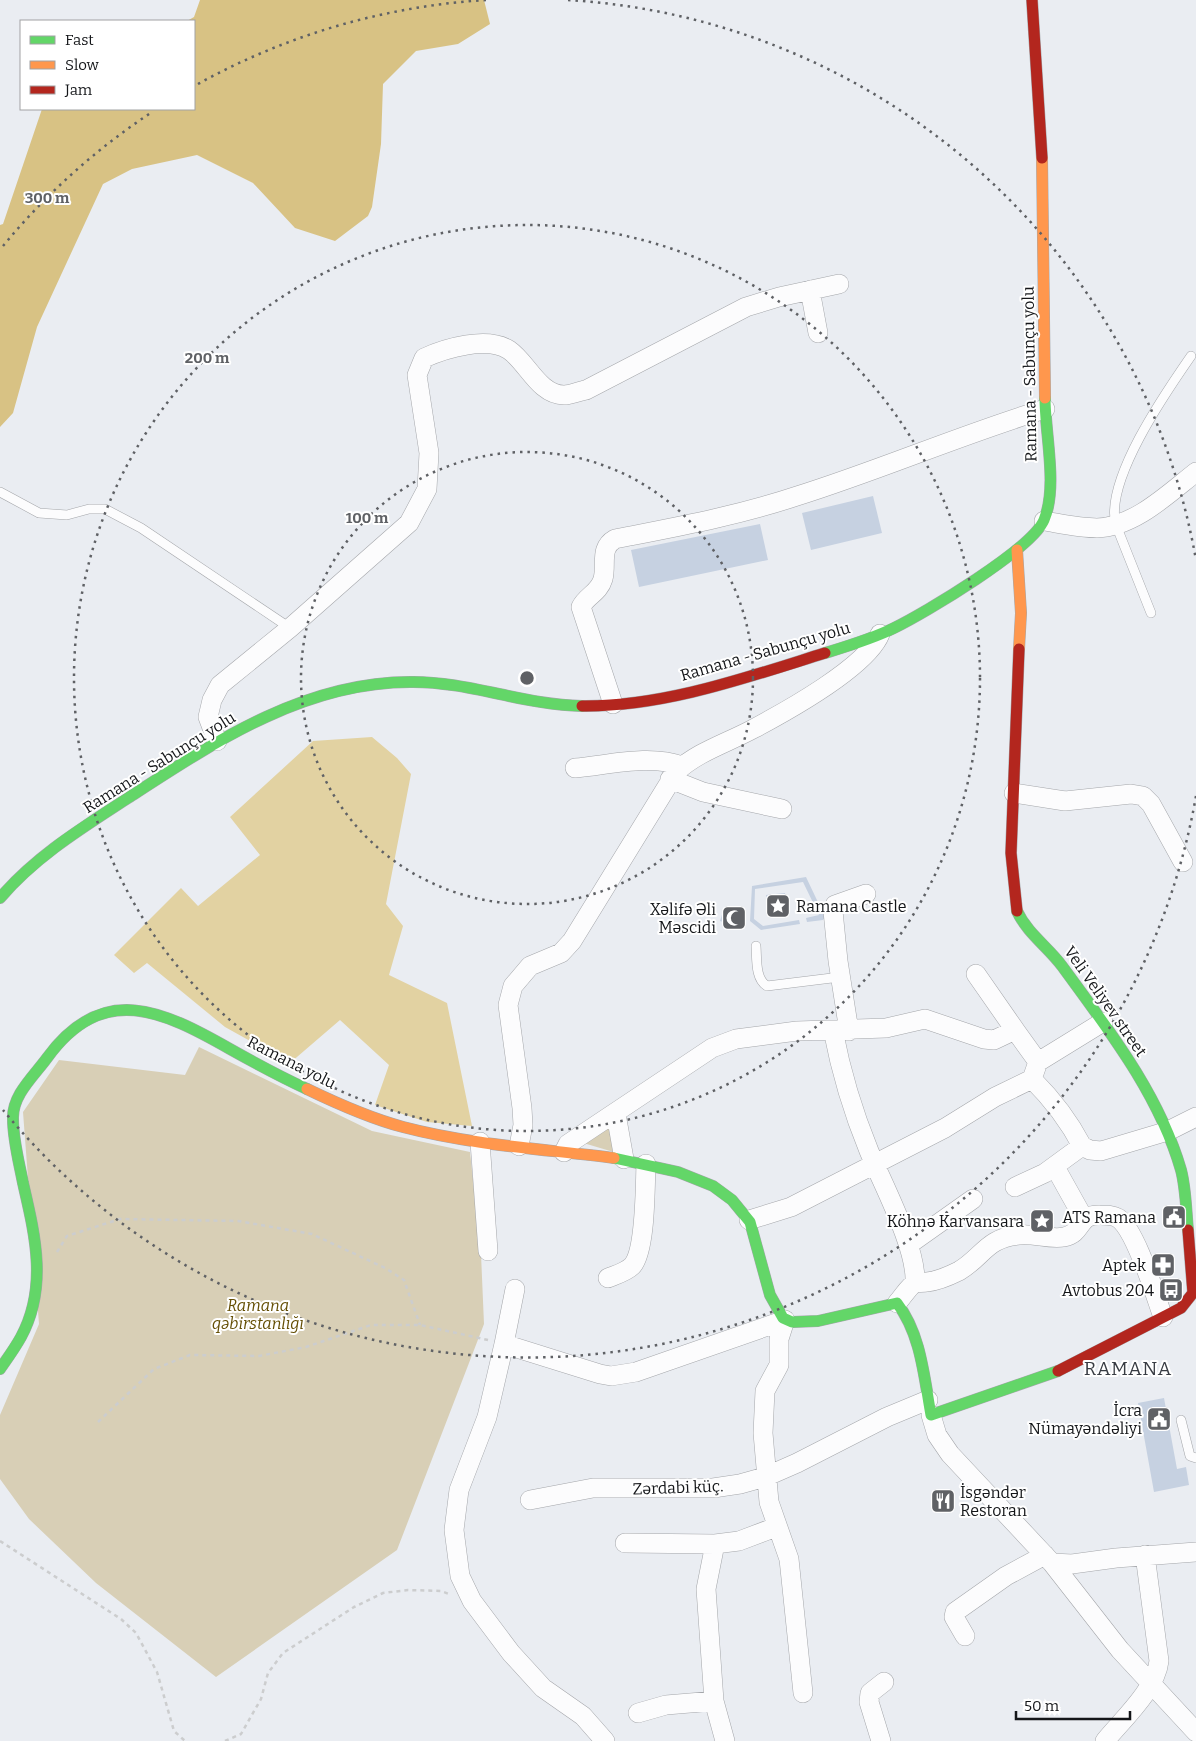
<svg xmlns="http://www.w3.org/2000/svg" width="1196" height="1741" font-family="Bitter,serif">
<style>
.green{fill:#d8cfb6}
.forest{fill:#e2d2a2}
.water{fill:#d8c284}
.building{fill:#c6d1e1}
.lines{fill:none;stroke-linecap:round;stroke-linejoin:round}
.lane-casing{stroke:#a4a6aa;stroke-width:10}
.street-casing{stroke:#a4a6aa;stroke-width:20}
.fast-casing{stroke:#a4a6aa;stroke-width:12}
.slow-casing{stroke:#a4a6aa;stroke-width:12}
.jam-casing{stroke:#a4a6aa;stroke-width:12}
.path{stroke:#cccdce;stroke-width:2.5;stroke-dasharray:4 4;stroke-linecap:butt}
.lane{stroke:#fcfcfd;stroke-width:9}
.street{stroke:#fcfcfd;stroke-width:19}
.fast{stroke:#63d668;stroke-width:11}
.slow{stroke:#ff974d;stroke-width:11}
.jam{stroke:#b3261e;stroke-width:11}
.ring{fill:none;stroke:#5f6165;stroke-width:2.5;stroke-dasharray:2.5 5}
.labels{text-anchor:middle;stroke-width:4;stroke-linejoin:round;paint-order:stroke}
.street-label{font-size:16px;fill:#141619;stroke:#fff}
.poi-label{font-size:16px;fill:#141619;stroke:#fff;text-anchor:end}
.park-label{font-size:16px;font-style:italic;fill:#654f05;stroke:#fff}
.quarter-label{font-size:19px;letter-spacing:1px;fill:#383c43;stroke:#fff}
.centre{fill:#5f6165;stroke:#fff;stroke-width:2.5}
.ring-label{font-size:15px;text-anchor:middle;font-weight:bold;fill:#5f6165;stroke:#fff;stroke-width:4;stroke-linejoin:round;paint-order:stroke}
</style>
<rect width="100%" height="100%" fill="#eaedf2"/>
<path class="green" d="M199 1047 372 1131 470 1152 481 1254 484 1324 397 1550 216 1677 96 1583 29 1519 0 1479V1415L39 1324 23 1112 59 1060 185 1075Z
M612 1123 617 1153 580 1142Z"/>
<path class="forest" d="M372 737 397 758 411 774 386 904 403 926 389 975 447 1003 472 1126 427 1122 375 1105 389 1065 340 1020 290 1063 225 1027 147 963 134 973 114 955 181 888 198 906 260 855 230 817 313 741Z"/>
<path class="water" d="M200 0H484L490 24 458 44 416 51 383 84 381 144 372 207 368 216 335 241 295 228 253 183 197 155 132 169 103 184 37 327 13 413 0 427V225L3 224 42 109H194V21H187L194 17Z"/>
<path class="building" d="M873 496 882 533 811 550 802 513Z
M760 524 768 560 639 587 631 550Z
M806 877 825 917 823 920 807 922 806 918 819 915 803 882 755 889 754 919 763 926 799 920 800 924 761 930 750 921 752 886Z
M785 893 788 916 769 918 766 895Z
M724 908 746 915 742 928 720 921Z
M1164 1398 1177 1469 1186 1467 1189 1485 1154 1492 1138 1403Z"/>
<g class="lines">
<defs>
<path id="lane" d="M0 492 39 513 67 515 89 509H105L141 528 290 628
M1151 613 1116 525C1104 481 1166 392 1191 356
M756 946C757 959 755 979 767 986L840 977
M1181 1420 1190 1456 1196 1458"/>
<path id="street" d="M810 290 818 333
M1044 521C1062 524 1080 528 1097 528 1134 527 1168 494 1196 472
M613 704 581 607C586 596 599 593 603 579 607 564 599 548 615 539 676 527 737 516 797 496 880 470 960 435 1045 409
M217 741 208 717 212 700 220 685 290 628 409 523 427 489 429 453 417 375 424 358C446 348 487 336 509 350 527 362 539 395 564 395 571 395 579 391 586 390L746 307 779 297 839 284
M575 768C609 765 650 754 682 766
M670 779 703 792 782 809
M1014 793 1065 801 1131 794 1143 796 1151 804 1183 862
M976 974 1015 1030
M833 1030C841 1072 853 1112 869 1151 883 1185 917 1248 915 1283
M849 1031 838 961 833 911 835 905 866 894
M1032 1079C1052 1099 1069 1121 1082 1146
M616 1114 624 1159
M480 1142 488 1251
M519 1146 523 1125 522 1108 508 1005 513 986 530 966 561 953 572 941 676 772C697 752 727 743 753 729 785 712 867 667 880 634
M564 1152 568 1144 712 1048 736 1039 797 1031 886 1028 925 1019 984 1039 994 1040 1015 1030 1038 1062 1103 1022
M1055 1167 1084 1219
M1015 1187 1045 1173 1082 1146 1090 1150 1101 1151 1168 1131 1196 1117
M749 1220 791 1207 945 1128 995 1097 1032 1079 1038 1062
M908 1245 973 1199
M608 1278C615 1275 626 1272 632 1266 646 1251 645 1186 646 1164
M515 1289 504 1344 600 1374 611 1376 636 1372 785 1320
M897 1303C902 1298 909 1286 915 1283 918 1282 923 1283 927 1282 937 1281 949 1276 959 1271 983 1257 986 1238 1019 1235 1034 1233 1050 1240 1064 1237 1084 1233 1077 1214 1100 1215 1107 1215 1113 1215 1118 1218 1136 1230 1155 1295 1163 1317
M785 1320 779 1339V1365L765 1391 763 1433 769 1502 789 1559 803 1693
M504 1344 487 1417 459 1490 454 1530 460 1576 472 1601 511 1653 543 1688 583 1716 605 1741
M931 1415 937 1435 950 1454 1052 1563 1120 1650 1196 1732
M530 1500 593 1488H713L740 1484 765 1477 797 1463 887 1417 928 1400
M625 1543 715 1544
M1052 1563 1072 1564 1116 1558 1196 1552
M965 1636 954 1617 955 1612 1006 1576 1045 1555
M638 1713 666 1705 714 1701
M725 1741 714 1701 706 1589 715 1544 739 1541 776 1527
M881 1741 869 1702 870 1693 884 1682
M1105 1741C1123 1719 1156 1689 1159 1661L1145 1555"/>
<path id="fast" d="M825 653C848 646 872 639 894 628 925 613 1032 549 1044 520 1058 487 1045 434 1045 398
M0 898C36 856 82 828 128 798 213 743 303 682 410 682 468 681 523 705 582 706
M1017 911C1027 933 1048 947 1062 966 1108 1029 1159 1094 1181 1170 1186 1189 1186 1210 1188 1230
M614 1158 678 1172 713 1186 732 1200 750 1222 770 1295 783 1318 792 1322 818 1321 897 1303C921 1334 924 1377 931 1415L1058 1371
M0 1369C7 1359 15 1348 21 1337 48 1287 35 1235 23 1183 19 1162 13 1140 13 1119 12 1095 34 1076 47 1058 103 981 163 1011 230 1049 255 1063 281 1077 307 1089"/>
<path id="slow" d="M1042 158 1045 398
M1017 550 1021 613 1019 649
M307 1089C338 1104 369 1118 403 1127 472 1145 543 1149 614 1158"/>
<path id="jam" d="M1032 0 1042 158
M582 706C664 707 748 677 825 653
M1017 911 1011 853 1019 649
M1058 1371 1181 1308 1193 1293 1188 1230"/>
</defs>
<use href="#lane" class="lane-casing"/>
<use href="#street" class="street-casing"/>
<use href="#fast" class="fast-casing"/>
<use href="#slow" class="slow-casing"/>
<use href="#jam" class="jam-casing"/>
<path class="path" d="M57 1252 67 1236 120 1219 238 1221 312 1234 385 1268 404 1280 420 1325
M98 1422 154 1369 190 1355 259 1356 306 1347 371 1325H420L488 1340
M0 1541 121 1619 136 1633 157 1672 174 1731 185 1741
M225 1741 241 1734 261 1699 268 1673 283 1653 354 1607 383 1593 408 1590 441 1591 449 1594"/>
<use href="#lane" class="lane"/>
<use href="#street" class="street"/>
<use href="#fast" class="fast"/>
<use href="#slow" class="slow"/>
<use href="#jam" class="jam"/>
</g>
<g class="ring">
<circle cx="527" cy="678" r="226"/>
<circle cx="527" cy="678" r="453"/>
<path d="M1196 796A679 679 0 0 1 3 1110M3 246A679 679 0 0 1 152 112M198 84A679 679 0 0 1 486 0M568 0A679 679 0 0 1 1196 560"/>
</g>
<defs>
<symbol id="sight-square" viewBox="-11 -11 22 22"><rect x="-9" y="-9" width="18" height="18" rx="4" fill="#5f6165" stroke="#fff"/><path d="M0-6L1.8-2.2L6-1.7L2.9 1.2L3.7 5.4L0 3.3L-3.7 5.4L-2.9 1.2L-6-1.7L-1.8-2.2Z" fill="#fff"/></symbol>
<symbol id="mosque-square" viewBox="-11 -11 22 22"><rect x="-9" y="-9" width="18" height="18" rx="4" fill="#5f6165" stroke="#fff"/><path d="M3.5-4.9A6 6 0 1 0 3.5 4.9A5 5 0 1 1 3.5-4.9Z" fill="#fff"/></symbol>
<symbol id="civic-square" viewBox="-11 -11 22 22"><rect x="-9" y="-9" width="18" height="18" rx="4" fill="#5f6165" stroke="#fff"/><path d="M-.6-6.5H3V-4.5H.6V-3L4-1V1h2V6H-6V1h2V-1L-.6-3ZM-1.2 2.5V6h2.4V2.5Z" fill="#fff"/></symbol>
<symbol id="pharmacy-square" viewBox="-11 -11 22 22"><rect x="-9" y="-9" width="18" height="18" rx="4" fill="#5f6165" stroke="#fff"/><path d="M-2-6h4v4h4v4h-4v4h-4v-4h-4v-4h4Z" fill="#fff"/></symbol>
<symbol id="bus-square" viewBox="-11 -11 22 22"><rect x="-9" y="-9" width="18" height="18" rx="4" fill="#5f6165" stroke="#fff"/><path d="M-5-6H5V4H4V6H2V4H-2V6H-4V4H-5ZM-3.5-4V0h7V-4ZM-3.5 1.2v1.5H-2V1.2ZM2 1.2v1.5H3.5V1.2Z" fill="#fff"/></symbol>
<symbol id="restaurant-square" viewBox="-11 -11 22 22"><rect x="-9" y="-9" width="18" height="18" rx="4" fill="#5f6165" stroke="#fff"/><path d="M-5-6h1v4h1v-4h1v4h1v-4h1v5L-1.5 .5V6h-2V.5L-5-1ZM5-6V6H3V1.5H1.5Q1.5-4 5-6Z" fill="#fff"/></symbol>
</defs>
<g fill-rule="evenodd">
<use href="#sight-square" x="764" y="892" width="28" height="28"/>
<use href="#mosque-square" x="720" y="904" width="28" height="28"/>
<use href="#civic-square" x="1160" y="1203" width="28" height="28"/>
<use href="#sight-square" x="1028" y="1207" width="28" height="28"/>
<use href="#pharmacy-square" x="1149" y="1251" width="28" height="28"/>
<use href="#bus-square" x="1157" y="1276" width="28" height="28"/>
<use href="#civic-square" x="1145" y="1405" width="28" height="28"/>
<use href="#restaurant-square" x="929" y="1487" width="28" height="28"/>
</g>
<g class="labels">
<g class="street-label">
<text transform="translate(1029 374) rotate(-91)" y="6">Ramana - Sabunçu yolu</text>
<text transform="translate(765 651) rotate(-16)" y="6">Ramana - Sabunçu yolu</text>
<text transform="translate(159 762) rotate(-32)" y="6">Ramana - Sabunçu yolu</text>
<text transform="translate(1106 1001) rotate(55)" y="6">Veli Veliyev street</text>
<text transform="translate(292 1062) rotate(27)" y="6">Ramana yolu</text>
<text transform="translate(678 1487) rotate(-2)" y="6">Zərdabi küç.</text>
</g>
<g class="poi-label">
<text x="796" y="912" text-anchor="start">Ramana Castle</text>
<text x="716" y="915">Xəlifə Əli<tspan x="716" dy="18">Məscidi</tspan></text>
<text x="1156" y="1223">ATS Ramana</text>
<text x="1024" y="1227">Köhnə Karvansara</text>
<text x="1146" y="1271">Aptek</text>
<text x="1154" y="1296">Avtobus 204</text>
<text x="1142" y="1416">İcra<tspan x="1142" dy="18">Nümayəndəliyi</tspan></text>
<text x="960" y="1498" text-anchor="start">İsgəndər<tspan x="960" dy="18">Restoran</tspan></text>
</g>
<g class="park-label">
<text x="258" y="1311">Ramana<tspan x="258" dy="18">qəbirstanlığı</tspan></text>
</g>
<g class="quarter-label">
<text x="1128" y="1375">RAMANA</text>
</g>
</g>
<circle cx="527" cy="678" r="8" class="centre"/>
<g class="ring-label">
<text x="47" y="203">300 m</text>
<text x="207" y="363">200 m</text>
<text x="367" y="523">100 m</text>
</g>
<rect x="20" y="20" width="175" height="90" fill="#ffffff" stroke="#a1a2a3"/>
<rect x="30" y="36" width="25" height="8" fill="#63d668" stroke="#a1a2a3"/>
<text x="65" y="45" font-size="15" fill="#141619">Fast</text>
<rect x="30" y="61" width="25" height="8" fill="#ff974d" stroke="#a1a2a3"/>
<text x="65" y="70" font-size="15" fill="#141619">Slow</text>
<rect x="30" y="86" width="25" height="8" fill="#b3261e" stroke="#a1a2a3"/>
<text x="65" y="95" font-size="15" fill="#141619">Jam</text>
<path d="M1016 1711v8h114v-8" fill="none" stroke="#141619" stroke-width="2.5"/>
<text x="1024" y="1711" font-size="15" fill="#141619" stroke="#ffffff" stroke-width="4" paint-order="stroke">50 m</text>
</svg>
